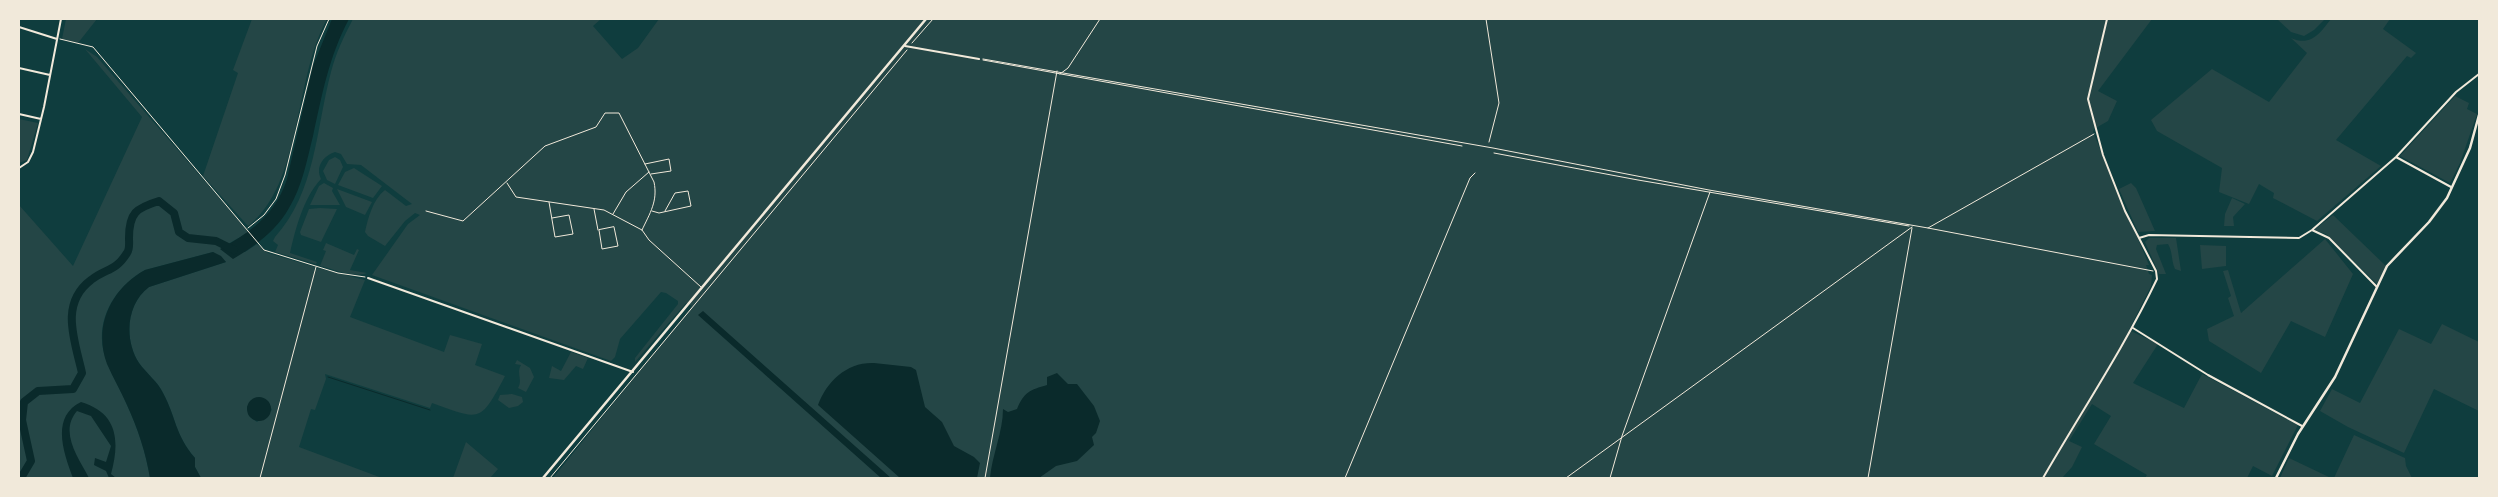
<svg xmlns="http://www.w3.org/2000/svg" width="2498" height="497" font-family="'Sofia Sans Condensed',sans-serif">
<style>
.green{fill:#244646;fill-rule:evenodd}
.water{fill:#0a2a2b}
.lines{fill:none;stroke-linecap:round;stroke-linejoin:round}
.stream{stroke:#0a2a2b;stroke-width:1}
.river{stroke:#0a2a2b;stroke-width:8}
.path{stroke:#f1e9da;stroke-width:1}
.service{stroke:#f1e9da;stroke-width:1}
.minor{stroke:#f1e9da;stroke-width:2}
.tertiary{stroke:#f1e9da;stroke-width:2.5}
</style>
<rect width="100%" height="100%" fill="#0f3d3e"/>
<path class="green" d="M66 19H97L78 43 62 39Z
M252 19H327C293 80 303 183 248 226L203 176 238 73 233 70Z
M353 19H601L593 26 622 59 638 48 659 19H2152L2098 91 2117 101 2108 121 2094 129 2093 132 2149 265H2146L2149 274 2152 275 2151 286 2129 330 2158 344 2133 383 2184 408 2202 374 2298 425 2272 476 2253 466 2247 478H2145L2147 475 2094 444 2111 416 2092 404 2069 441 2082 447 2072 467 2062 478H553L692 306 686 303 635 362V358L678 304V301L666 293 661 292 620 339 615 357 611 361 372 275 408 224 420 215 415 213 405 221 385 246 368 236 365 232C368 218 373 199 385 190L406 206 412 204 361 165 347 164 341 154 335 152C323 156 315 167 321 179 303 198 295 231 290 253L317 262 316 264 275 252 278 245 273 241 275 237C316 192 316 128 331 72 336 53 344 36 353 19Z
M2277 19H2276H2325L2314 30 2304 36 2291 32Z
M2331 19H2390L2383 29 2416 53 2411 58 2407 56 2336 140 2381 166 2317 221 2273 198 2274 193 2259 184 2249 204 2219 192 2222 168 2157 131 2151 120 2212 69 2269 102 2307 53 2291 38C2311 47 2320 33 2331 19Z
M85 49 97 57 249 232 221 248 245 252 257 244 268 253 315 267 314 271 318 268 365 280 350 317 444 352 450 335 482 344 475 365 505 376C480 424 480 420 432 403L430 408 325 374 326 379 315 410 311 409 299 447 382 478H201L195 467V458C175 435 176 417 163 393 158 382 146 373 139 363 124 340 126 304 149 287L226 262 213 252 145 270C116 286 95 319 104 353 109 371 120 388 127 405 138 429 146 453 150 478H19V205L73 266 142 117ZM268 401 272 410 257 422 249 416 247 406Z
M2455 96 2469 103 2467 109 2477 114 2460 163 2450 183 2400 156Z
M19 119 38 123 27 160 19 163Z
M335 157 340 160 343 167 335 184 327 180 323 171 329 160Z
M354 168 382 186 373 198 338 185 345 172Z
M324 183 333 188 332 191 340 205H310L319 186Z
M2131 183 2136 188 2155 231 2138 232 2119 189Z
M337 189 372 202 365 215 346 207Z
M2232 198 2245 204 2233 217 2234 226H2224L2225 214Z
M320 208 337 209 321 242 301 235 300 232 309 209Z
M2333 215 2386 266 2377 284 2326 234 2314 230Z
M2149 238H2176L2181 271 2175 269C2171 261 2173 252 2168 244L2157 245 2156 249 2166 274H2159L2145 242Z
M2325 239 2353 274 2325 337 2291 321 2261 373 2209 341 2207 329 2234 316 2228 298 2231 296 2223 271 2228 270 2241 313Z
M326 243 354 255 357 249 359 250 350 270 367 273C352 278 334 269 320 266L326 251 323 250Z
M2200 245 2226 246V266L2202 269Z
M2442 324 2479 342V411L2434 389 2404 453 2348 427 2320 411 2332 389 2360 403 2399 329 2431 344Z
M571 352 588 358 583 369 576 366 564 380 549 378 552 366 561 371Z
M517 360 530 368 534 377 526 392 518 388C523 380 516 373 521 365L515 364Z
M512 394 522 397 523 402 518 406 509 408 498 400 500 395Z
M2354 435 2405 458 2406 466 2412 478H2334Z
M466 442 498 469 490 478H453Z
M2289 458 2331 478H2280Z"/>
<path class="water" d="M332 19H349C329 56 322 95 313 136 307 160 302 187 289 208 276 231 255 246 233 259L220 249C251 232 276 214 287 179L313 66Z
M213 252 221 256 226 262 149 287C126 304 124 340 139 363 146 373 158 382 163 393 176 417 175 435 195 458V467L201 478H150C146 453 138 429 127 405 121 391 113 378 107 364 93 326 111 289 145 270Z
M703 311 891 478H881L698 315Z
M874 363 911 367 916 370 925 407 942 422 954 446 974 457 980 463 977 478H900L818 405C827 381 847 362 874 363Z
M1057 373 1068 384H1077L1094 406 1100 421 1096 433 1092 437 1094 445 1077 461 1056 466 1039 478H990C992 455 1003 432 1003 409L1008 412 1017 409C1024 392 1030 390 1047 385V377Z
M247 409a12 12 0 1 1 24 0a12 12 0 1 1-24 0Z
M81 402C118 413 120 441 111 474L116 478H109L106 471 94 465 95 458 106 462 111 446 91 416 77 411C59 432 78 457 89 478H73C64 454 50 417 81 402Z"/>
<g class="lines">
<path class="stream" d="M325 19 330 22
M328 377 430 410"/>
<path class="river" d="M21 478 31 461 22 420 24 402 38 391 73 389 82 373C75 341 59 304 91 280 106 268 115 272 127 253 130 249 129 243 129 238 129 213 136 208 159 201L174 213 179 232 188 238 216 241 234 250"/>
<path class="path" d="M1486 19 1499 103 1489 142
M60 39 93 47 264 250 338 273 365 277
M912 43 933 19
M983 59 1493 148 1709 190 1928 228 2094 134
M983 60 1462 146
M1060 74 1068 68 1100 19
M1494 153 1638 180 1909 226
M248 228 264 215 276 199 285 175 317 46 329 19
M1928 228 2153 271
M260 478 316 267
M550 478 907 50
M985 478 1057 71
M1345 478 1470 178 1475 173
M1566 478 1912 227
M1610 478 1622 436 1710 192
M1868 478 1912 228"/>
<path class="service" d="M645 164 669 159 671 171 651 174
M507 183 516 197 604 210 642 230 649 240 701 287
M549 202 555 237 573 234 569 215 552 218
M594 209 598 230
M426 211 463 221 545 146 596 127 605 113H619L654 182C658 201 650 213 642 230
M652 211 659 213 691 206 688 191 675 193 665 211
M613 214 626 192 649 172
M614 227 618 246 602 249 599 230Z"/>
<path class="minor" d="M19 27 57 39
M905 46 979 59
M19 68 50 75
M19 114 41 119
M2396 157 2451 187
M19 168 28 162 33 152 44 107 61 19
M2312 230 2329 238 2377 287
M2139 238 2149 235 2299 238 2312 230 2396 157 2456 92 2479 74
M368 278 633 372
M2133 328 2208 375 2302 426
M2043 478C2081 412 2124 348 2157 279L2156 271 2125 211 2103 155 2088 99 2107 19"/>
<path class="tertiary" d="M543 478 926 19
M2276 478 2298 434 2335 377 2387 266 2429 222 2447 198 2470 148 2479 115"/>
</g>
<rect width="2498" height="497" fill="none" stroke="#f1e9da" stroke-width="40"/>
</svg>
